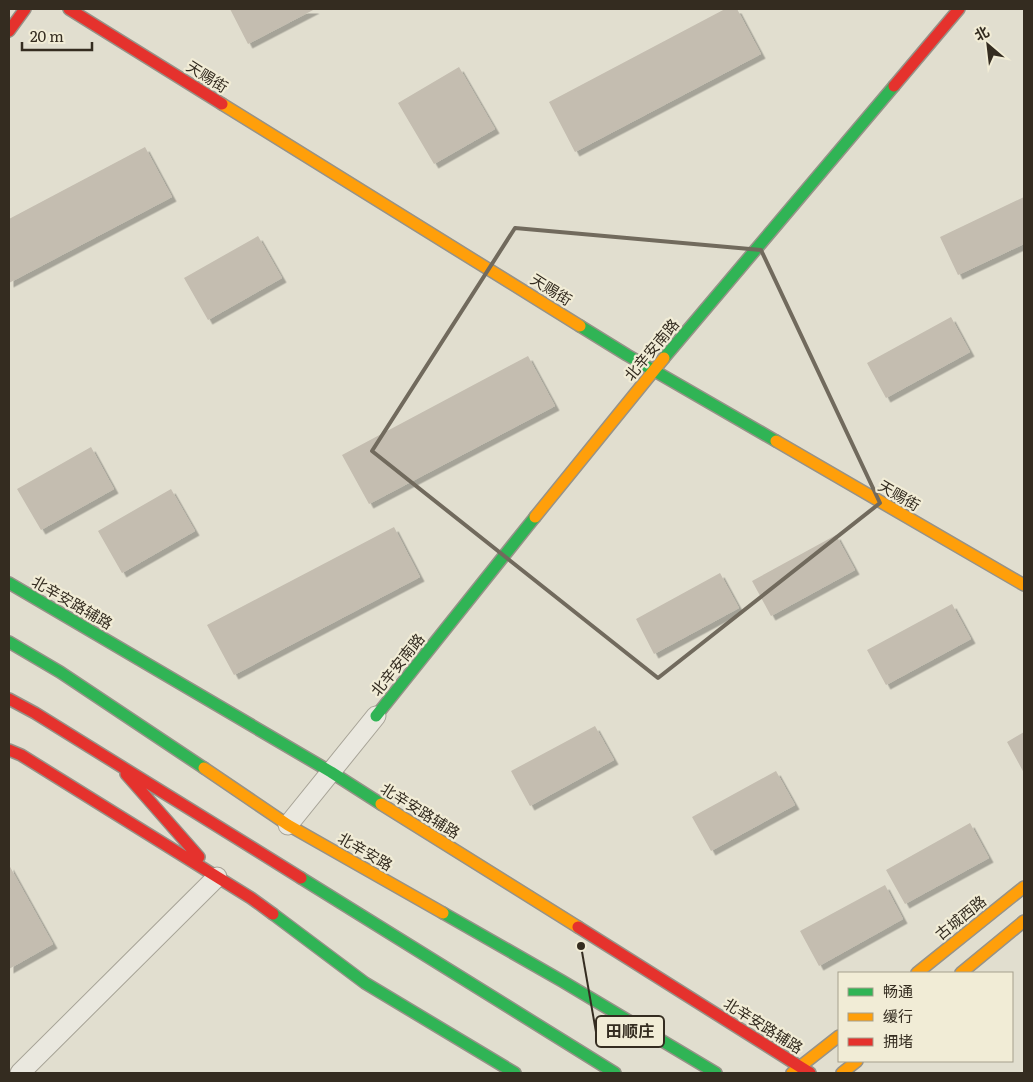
<svg xmlns="http://www.w3.org/2000/svg" width="1033" height="1082" font-family="Literata,'Noto Sans SC',serif">
<style>
.building{fill:#c4bdb0;filter:url(#shadow)}
.lines{fill:none;stroke-linecap:round;stroke-linejoin:round}
.street-casing{stroke:#a7a397;stroke-width:21}
.fast-casing{stroke:#969288;stroke-width:14}
.slow-casing{stroke:#969288;stroke-width:14}
.jam-casing{stroke:#969288;stroke-width:14}
.street{stroke:#eae8df;stroke-width:19}
.fast{stroke:#30b455;stroke-width:11}
.slow{stroke:#ff9f0a;stroke-width:11}
.jam{stroke:#e5322d;stroke-width:11}
.marked{fill:none;stroke:#716a5d;stroke-width:4;stroke-linejoin:round}
.labels{text-anchor:middle;stroke-width:4.5;stroke-linejoin:round;paint-order:stroke}
.street-label{font-size:15px;fill:#342c20;stroke:#f1ecd6}
.leader{fill:none;stroke:#342c20;stroke-width:2}
.callout-dot{fill:#342c20;stroke:#f1ecd6;stroke-width:2}
.callout{fill:#f1ecd6;stroke:#342c20;stroke-width:2}
.callout-label{font-size:16px;text-anchor:middle;font-weight:bold;fill:#342c20}
</style>
<defs>
<filter id="shadow"><feDropShadow dx="4.5" dy="4.5" stdDeviation="0" flood-color="#0004"/></filter>
</defs>
<rect width="100%" height="100%" fill="#e1decf"/>
<path class="building" d="M230 9H315L248 44Z
M725 9H737L761 54 575 152 549 102Z
M459 67 495 129 434 164 398 103Z
M145 147 172 197 9 283V219Z
M1024 197V244L958 275 940 237Z
M258 236 282 278 208 320 184 278Z
M951 317 970 352 886 398 867 363Z
M528 356 555 406 369 504 342 455Z
M91 447 114 489 41 530 17 489Z
M171 489 195 531 122 573 98 531Z
M394 527 420 577 234 675 207 625Z
M836 535 855 570 771 616 752 581Z
M720 573 739 608 654 654 636 619Z
M952 604 971 639 886 685 867 650Z
M595 726 614 760 530 806 511 771Z
M1024 732V773L1007 742Z
M776 771 795 805 711 851 692 817Z
M970 823 989 858 905 904 886 870Z
M9 865 53 944 9 969Z
M885 885 903 919 819 966 800 931Z"/>
<g class="lines">
<defs>
<path id="street" d="M288 825 376 716
M20 1073 217 877"/>
<path id="fast" d="M580 326 627 355 776 441
M664 358 894 86
M9 583 331 772 381 804
M9 642 60 672 204 768
M376 716 535 517
M301 878 615 1073
M443 913 562 981 716 1073
M273 914 365 983 515 1073"/>
<path id="slow" d="M222 104 580 326
M776 441 1024 585
M535 517 664 358
M204 768 288 825 443 913
M381 804 578 927
M917 973 1024 887
M961 973 1024 921
M792 1073 839 1036
M842 1073 857 1061"/>
<path id="jam" d="M69 9 222 104
M9 31 25 9
M894 86 959 9
M9 699 35 713 301 878
M9 750 21 755 251 898 273 914
M126 774 199 857
M578 927 810 1073"/>
</defs>
<use href="#street" class="street-casing"/>
<use href="#fast" class="fast-casing"/>
<use href="#slow" class="slow-casing"/>
<use href="#jam" class="jam-casing"/>
<use href="#street" class="street"/>
<use href="#fast" class="fast"/>
<use href="#slow" class="slow"/>
<use href="#jam" class="jam"/>
</g>
<path class="marked" d="M515 228 761 250 880 503 658 678 372 451Z"/>
<g class="labels">
<g class="street-label">
<text transform="translate(207 77) rotate(32)" y="5">天赐街</text>
<text transform="translate(551 290) rotate(32)" y="5">天赐街</text>
<text transform="translate(652 350) rotate(-50)" y="5">北辛安南路</text>
<text transform="translate(899 496) rotate(30)" y="5">天赐街</text>
<text transform="translate(72 603) rotate(30)" y="5">北辛安路辅路</text>
<text transform="translate(398 665) rotate(-51)" y="5">北辛安南路</text>
<text transform="translate(420 811) rotate(32)" y="5">北辛安路辅路</text>
<text transform="translate(365 852) rotate(30)" y="5">北辛安路</text>
<text transform="translate(961 918) rotate(-39)" y="5">古城西路</text>
<text transform="translate(763 1026) rotate(32)" y="5">北辛安路辅路</text>
</g>
</g>
<path class="leader" d="M581 946L596 1032"/>
<circle class="callout-dot" cx="581" cy="946" r="5"/>
<rect class="callout" x="596" y="1016" width="68" height="31" rx="5"/>
<g class="callout-label">
<text x="630" y="1037">田顺庄</text>
</g>
<rect width="1033" height="1082" fill="none" stroke="#342c20" stroke-width="20"/>
<rect x="838" y="972" width="175" height="90" fill="#f1ecd6" stroke="#a59f8d"/>
<rect x="848" y="988" width="25" height="8" fill="#30b455" stroke="#a59f8d"/>
<text x="883" y="997" font-size="15" fill="#342c20">畅通</text>
<rect x="848" y="1013" width="25" height="8" fill="#ff9f0a" stroke="#a59f8d"/>
<text x="883" y="1022" font-size="15" fill="#342c20">缓行</text>
<rect x="848" y="1038" width="25" height="8" fill="#e5322d" stroke="#a59f8d"/>
<text x="883" y="1047" font-size="15" fill="#342c20">拥堵</text>
<g transform="translate(988 45) rotate(332)" stroke="#f1ecd6" stroke-width="4" paint-order="stroke">
<path d="M0-4L9 19L0 12L-9 19Z" fill="#342c20"/>
<text y="-8" font-size="14" font-weight="bold" text-anchor="middle" fill="#342c20">北</text>
</g>
<path d="M22 42v8h70v-8" fill="none" stroke="#342c20" stroke-width="2.5"/>
<text x="30" y="42" font-size="15" fill="#342c20" stroke="#f1ecd6" stroke-width="4" paint-order="stroke">20 m</text>
</svg>
